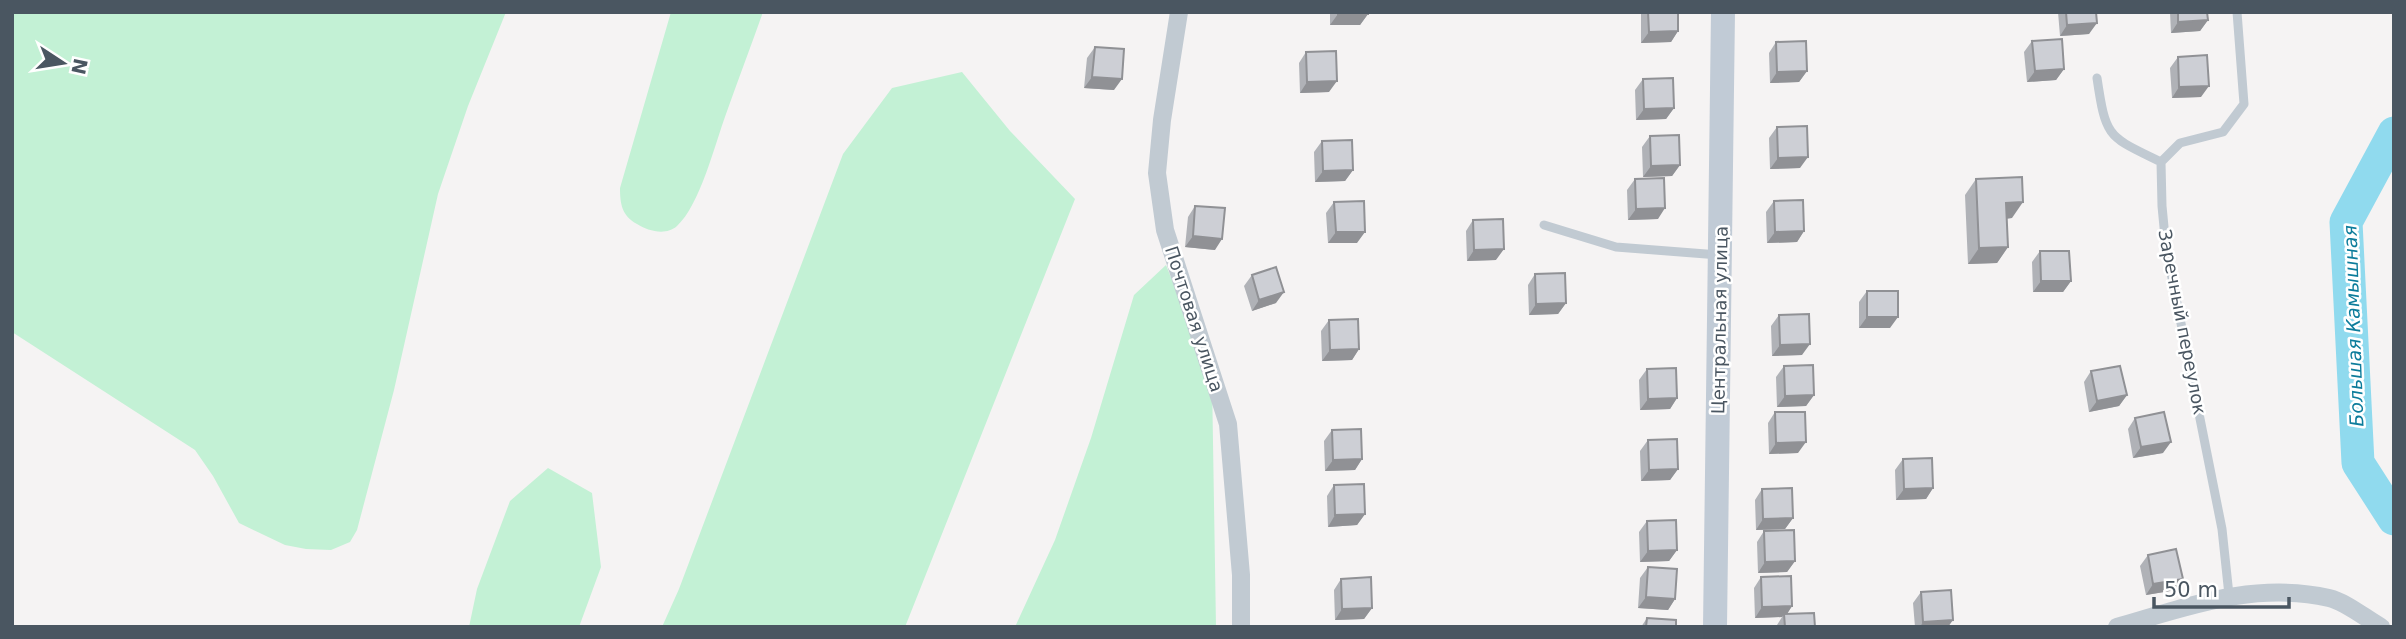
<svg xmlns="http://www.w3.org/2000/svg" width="2406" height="639" font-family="'DejaVu Sans',sans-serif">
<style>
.green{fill:#c3f1d5}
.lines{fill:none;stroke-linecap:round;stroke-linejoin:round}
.river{stroke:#90daee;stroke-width:33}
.lane{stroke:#c1cad2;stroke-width:9}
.street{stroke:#c1cad2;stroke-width:18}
.secondary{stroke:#c1cbd6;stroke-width:24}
.wall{fill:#b0b2b7}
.shaded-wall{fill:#909195}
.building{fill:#cdcfd5;stroke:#909195;stroke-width:2}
.labels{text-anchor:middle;stroke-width:5;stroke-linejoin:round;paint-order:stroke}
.street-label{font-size:18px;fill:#4a5661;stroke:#fff}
.water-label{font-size:19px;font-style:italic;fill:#0c7c9b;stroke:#fff}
</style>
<rect width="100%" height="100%" fill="#f5f3f3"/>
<path class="green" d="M12 12H506L468 106 438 194 394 390 357 530 350 542 331 550 306 549 285 545 239 523 213 476 195 450 12 332Z
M671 12H763C751 46 738 80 726 114 715 144 700 205 677 226 666 236 648 231 637 224 622 216 620 204 620 188Z
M962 72 1010 131 1075 199 905 627H662L679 589 843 154 892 88Z
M1166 265 1212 380 1216 627H1015L1055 540 1091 438 1134 295Z
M548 468 592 493 601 567 579 627H469L477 589 510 501Z"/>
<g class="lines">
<path class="river" d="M2394 133 2346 222 2358 463 2394 519"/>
<path class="lane" d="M2097 78C2106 139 2108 136 2161 162L2162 206 2166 248 2222 529 2229 595
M2161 162 2180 143 2223 132 2244 104 2237 12
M1544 225 1616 247 1719 255"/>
<path class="street" d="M1179 12 1162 120 1157 173 1165 230 1228 424 1241 575V627
M2117 627C2187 607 2254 581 2329 598 2346 602 2365 618 2381 627"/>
<path class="secondary" d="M1715 627 1723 12"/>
</g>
<path class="wall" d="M1330 12H1368V14L1360 25H1330Z
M1641 12H1678V31L1671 42 1641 43Z
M2058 12H2096L2089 34 2060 36Z
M2170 12H2207L2208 20 2200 31 2171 33Z
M2032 41 2064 69 2056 80 2027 82 2024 52Z
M1776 42 1807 71 1799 82 1770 83 1769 53Z
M1095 47 1114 90 1084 88 1087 58Z
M1306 52 1329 92 1300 93 1299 63Z
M2178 57 2201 97 2172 98 2170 68Z
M1643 79 1674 108 1666 119 1636 120 1635 90Z
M1777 127 1800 168 1770 169 1769 138Z
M1650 136 1680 165 1672 176 1643 177 1642 147Z
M1322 141 1353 170 1345 181 1315 182 1314 152Z
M1635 179 1658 219 1628 220 1627 190Z
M1976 179 2012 218 2007 219 2008 247 1997 263 1968 264 1965 195Z
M1774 201 1804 231 1797 242 1767 243 1766 212Z
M1334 202 1357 243H1328L1326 213Z
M1195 206 1215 250 1185 247 1188 217Z
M1473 220 1496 260 1467 261 1466 231Z
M2040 251 2071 281 2063 292H2033L2032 262Z
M1535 274 1566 303 1558 314 1529 315 1528 285Z
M1252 275 1276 303 1252 311 1244 286Z
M1867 291 1890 328H1859V302Z
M1779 315 1802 355 1772 356 1771 326Z
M1329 320 1359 349 1352 360 1322 361 1321 331Z
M1784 366 1814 395 1806 406 1777 407 1776 377Z
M1647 369 1677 398 1670 409 1640 410 1639 380Z
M2091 371 2127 395 2119 406 2089 412 2084 382Z
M1775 412 1798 453 1769 454 1768 423Z
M2135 418 2163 453 2133 458 2128 429Z
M1332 430 1362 459 1355 470 1325 471 1324 441Z
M1648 440 1678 469 1670 480 1641 481 1640 451Z
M1903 459 1933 488 1926 499 1896 500 1895 470Z
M1334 485 1365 514 1357 525 1328 527 1327 496Z
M1762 489 1793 518 1785 529 1756 530 1755 500Z
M1647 521 1677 550 1669 561 1640 562 1639 532Z
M1764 531 1795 561 1787 572 1758 573 1757 542Z
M2148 555 2183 579 2176 590 2146 595 2140 566Z
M1648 567 1675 599 1668 610 1638 608 1640 578Z
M1761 577 1792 606 1787 614 1815 627H1777V625L1782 617 1755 618 1754 588Z
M1341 579 1372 608 1364 619 1335 620 1334 590Z
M1921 592 1948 627H1915L1913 603Z
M1647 618 1646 627H1641Z"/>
<path class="shaded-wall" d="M1338 14H1368L1360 25H1330Z
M2208 20 2200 31 2171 33 2178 22Z
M2097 23 2089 34 2060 36 2067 25Z
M1678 31 1671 42 1641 43 1649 32Z
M2064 69 2056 80 2027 82 2035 71Z
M1807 71 1799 82 1770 83 1777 72Z
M1092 77 1122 79 1114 90 1084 88Z
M1337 81 1329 92 1300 93 1307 82Z
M2209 86 2201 97 2172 98 2179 87Z
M1674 108 1666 119 1636 120 1644 109Z
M1808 157 1800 168 1770 169 1778 158Z
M1680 165 1672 176 1643 177 1651 166Z
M1353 170 1345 181 1315 182 1323 171Z
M2023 202 2012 218 1995 219 2006 203Z
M1665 208 1658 219 1628 220 1636 209Z
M1804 231 1797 242 1767 243 1775 232Z
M1336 232H1365L1357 243H1328Z
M1193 236 1222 239 1215 250 1185 247Z
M2008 247 1997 263 1968 264 1979 248Z
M1504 249 1496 260 1467 261 1474 250Z
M2041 281H2071L2063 292H2033Z
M1284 292 1276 303 1252 311 1259 300Z
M1566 303 1558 314 1529 315 1536 304Z
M1867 317H1898L1890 328H1859Z
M1810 344 1802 355 1772 356 1780 345Z
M1359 349 1352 360 1322 361 1330 350Z
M1814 395 1806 406 1777 407 1785 396Z
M2127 395 2119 406 2089 412 2097 401Z
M1677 398 1670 409 1640 410 1648 399Z
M1806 442 1798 453 1769 454 1776 443Z
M2171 442 2163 453 2133 458 2141 447Z
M1362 459 1355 470 1325 471 1333 460Z
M1678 469 1670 480 1641 481 1649 470Z
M1933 488 1926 499 1896 500 1904 489Z
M1365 514 1357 525 1328 527 1335 515Z
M1793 518 1785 529 1756 530 1763 519Z
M1677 550 1669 561 1640 562 1648 551Z
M1795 561 1787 572 1758 573 1765 562Z
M2183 579 2176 590 2146 595 2153 584Z
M1646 597 1675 599 1668 610 1638 608Z
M1792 606 1785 617 1784 614 1782 617 1755 618 1762 607Z
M1372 608 1364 619 1335 620 1342 609Z
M1953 620 1948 627H1920L1923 622Z"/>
<path class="building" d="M1338 12H1368V14H1338Z
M1648 12H1678V31L1649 32Z
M2066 12H2096L2097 23 2067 25Z
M2178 12H2207L2208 20 2178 22Z
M2062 39 2064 69 2035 71 2032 41Z
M1806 41 1807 71 1777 72 1776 42Z
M1095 47 1124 49 1122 79 1092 77Z
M1336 51 1337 81 1307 82 1306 52Z
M2207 55 2209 86 2179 87 2178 57Z
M1673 78 1674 108 1644 109 1643 79Z
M1807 126 1808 157 1778 158 1777 127Z
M1679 135 1680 165 1651 166 1650 136Z
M1352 140 1353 170 1323 171 1322 141Z
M2022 177 2023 202 2006 203 2008 247 1979 248 1976 179Z
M1664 178 1665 208 1636 209 1635 179Z
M1803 200 1804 231 1775 232 1774 201Z
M1364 201 1365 232H1336L1334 202Z
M1195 206 1225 208 1222 239 1193 236Z
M1503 219 1504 249 1474 250 1473 220Z
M2040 251H2069L2071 281H2041Z
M1276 267 1284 292 1259 300 1252 275Z
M1565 273 1566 303 1536 304 1535 274Z
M1867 291H1898V317H1867Z
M1809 314 1810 344 1780 345 1779 315Z
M1358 319 1359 349 1330 350 1329 320Z
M1813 365 1814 395 1785 396 1784 366Z
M2120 366 2127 395 2097 401 2091 371Z
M1676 368 1677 398 1648 399 1647 369Z
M1775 412H1805L1806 442 1776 443Z
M2164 412 2171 442 2141 447 2135 418Z
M1361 429 1362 459 1333 460 1332 430Z
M1677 439 1678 469 1649 470 1648 440Z
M1932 458 1933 488 1904 489 1903 459Z
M1364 484 1365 514 1335 515 1334 485Z
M1792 488 1793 518 1763 519 1762 489Z
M1676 520 1677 550 1648 551 1647 521Z
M1794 530 1795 561 1765 562 1764 531Z
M2176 549 2183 579 2153 584 2148 555Z
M1648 567 1677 569 1675 599 1646 597Z
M1791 576 1792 606 1762 607 1761 577Z
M1371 577 1372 608 1342 609 1341 579Z
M1951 590 1953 620 1923 622 1921 592Z
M1814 613 1815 627H1785L1784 614Z
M1647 618 1676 620V627H1646Z"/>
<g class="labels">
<g class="street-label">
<text transform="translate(1194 319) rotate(72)" y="6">Почтовая улица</text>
<text transform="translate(1720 320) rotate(-89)" y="6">Центральная улица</text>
<text transform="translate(2182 322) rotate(79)" y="6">Заречный переулок</text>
</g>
<g class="water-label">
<text transform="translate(2353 326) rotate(-92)" y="7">Большая Камышная</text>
</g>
</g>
<rect width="2406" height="639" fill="none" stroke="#4a5661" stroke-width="28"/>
<g transform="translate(63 63) rotate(102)" stroke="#ffffff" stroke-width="5" paint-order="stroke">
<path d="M0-5L12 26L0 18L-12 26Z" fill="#4a5661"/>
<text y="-10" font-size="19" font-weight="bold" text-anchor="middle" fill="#4a5661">N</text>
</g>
<path d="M2154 597v10h135v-10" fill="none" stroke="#4a5661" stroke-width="3.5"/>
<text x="2164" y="597" font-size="21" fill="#4a5661" stroke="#ffffff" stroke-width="5" paint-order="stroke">50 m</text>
</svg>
